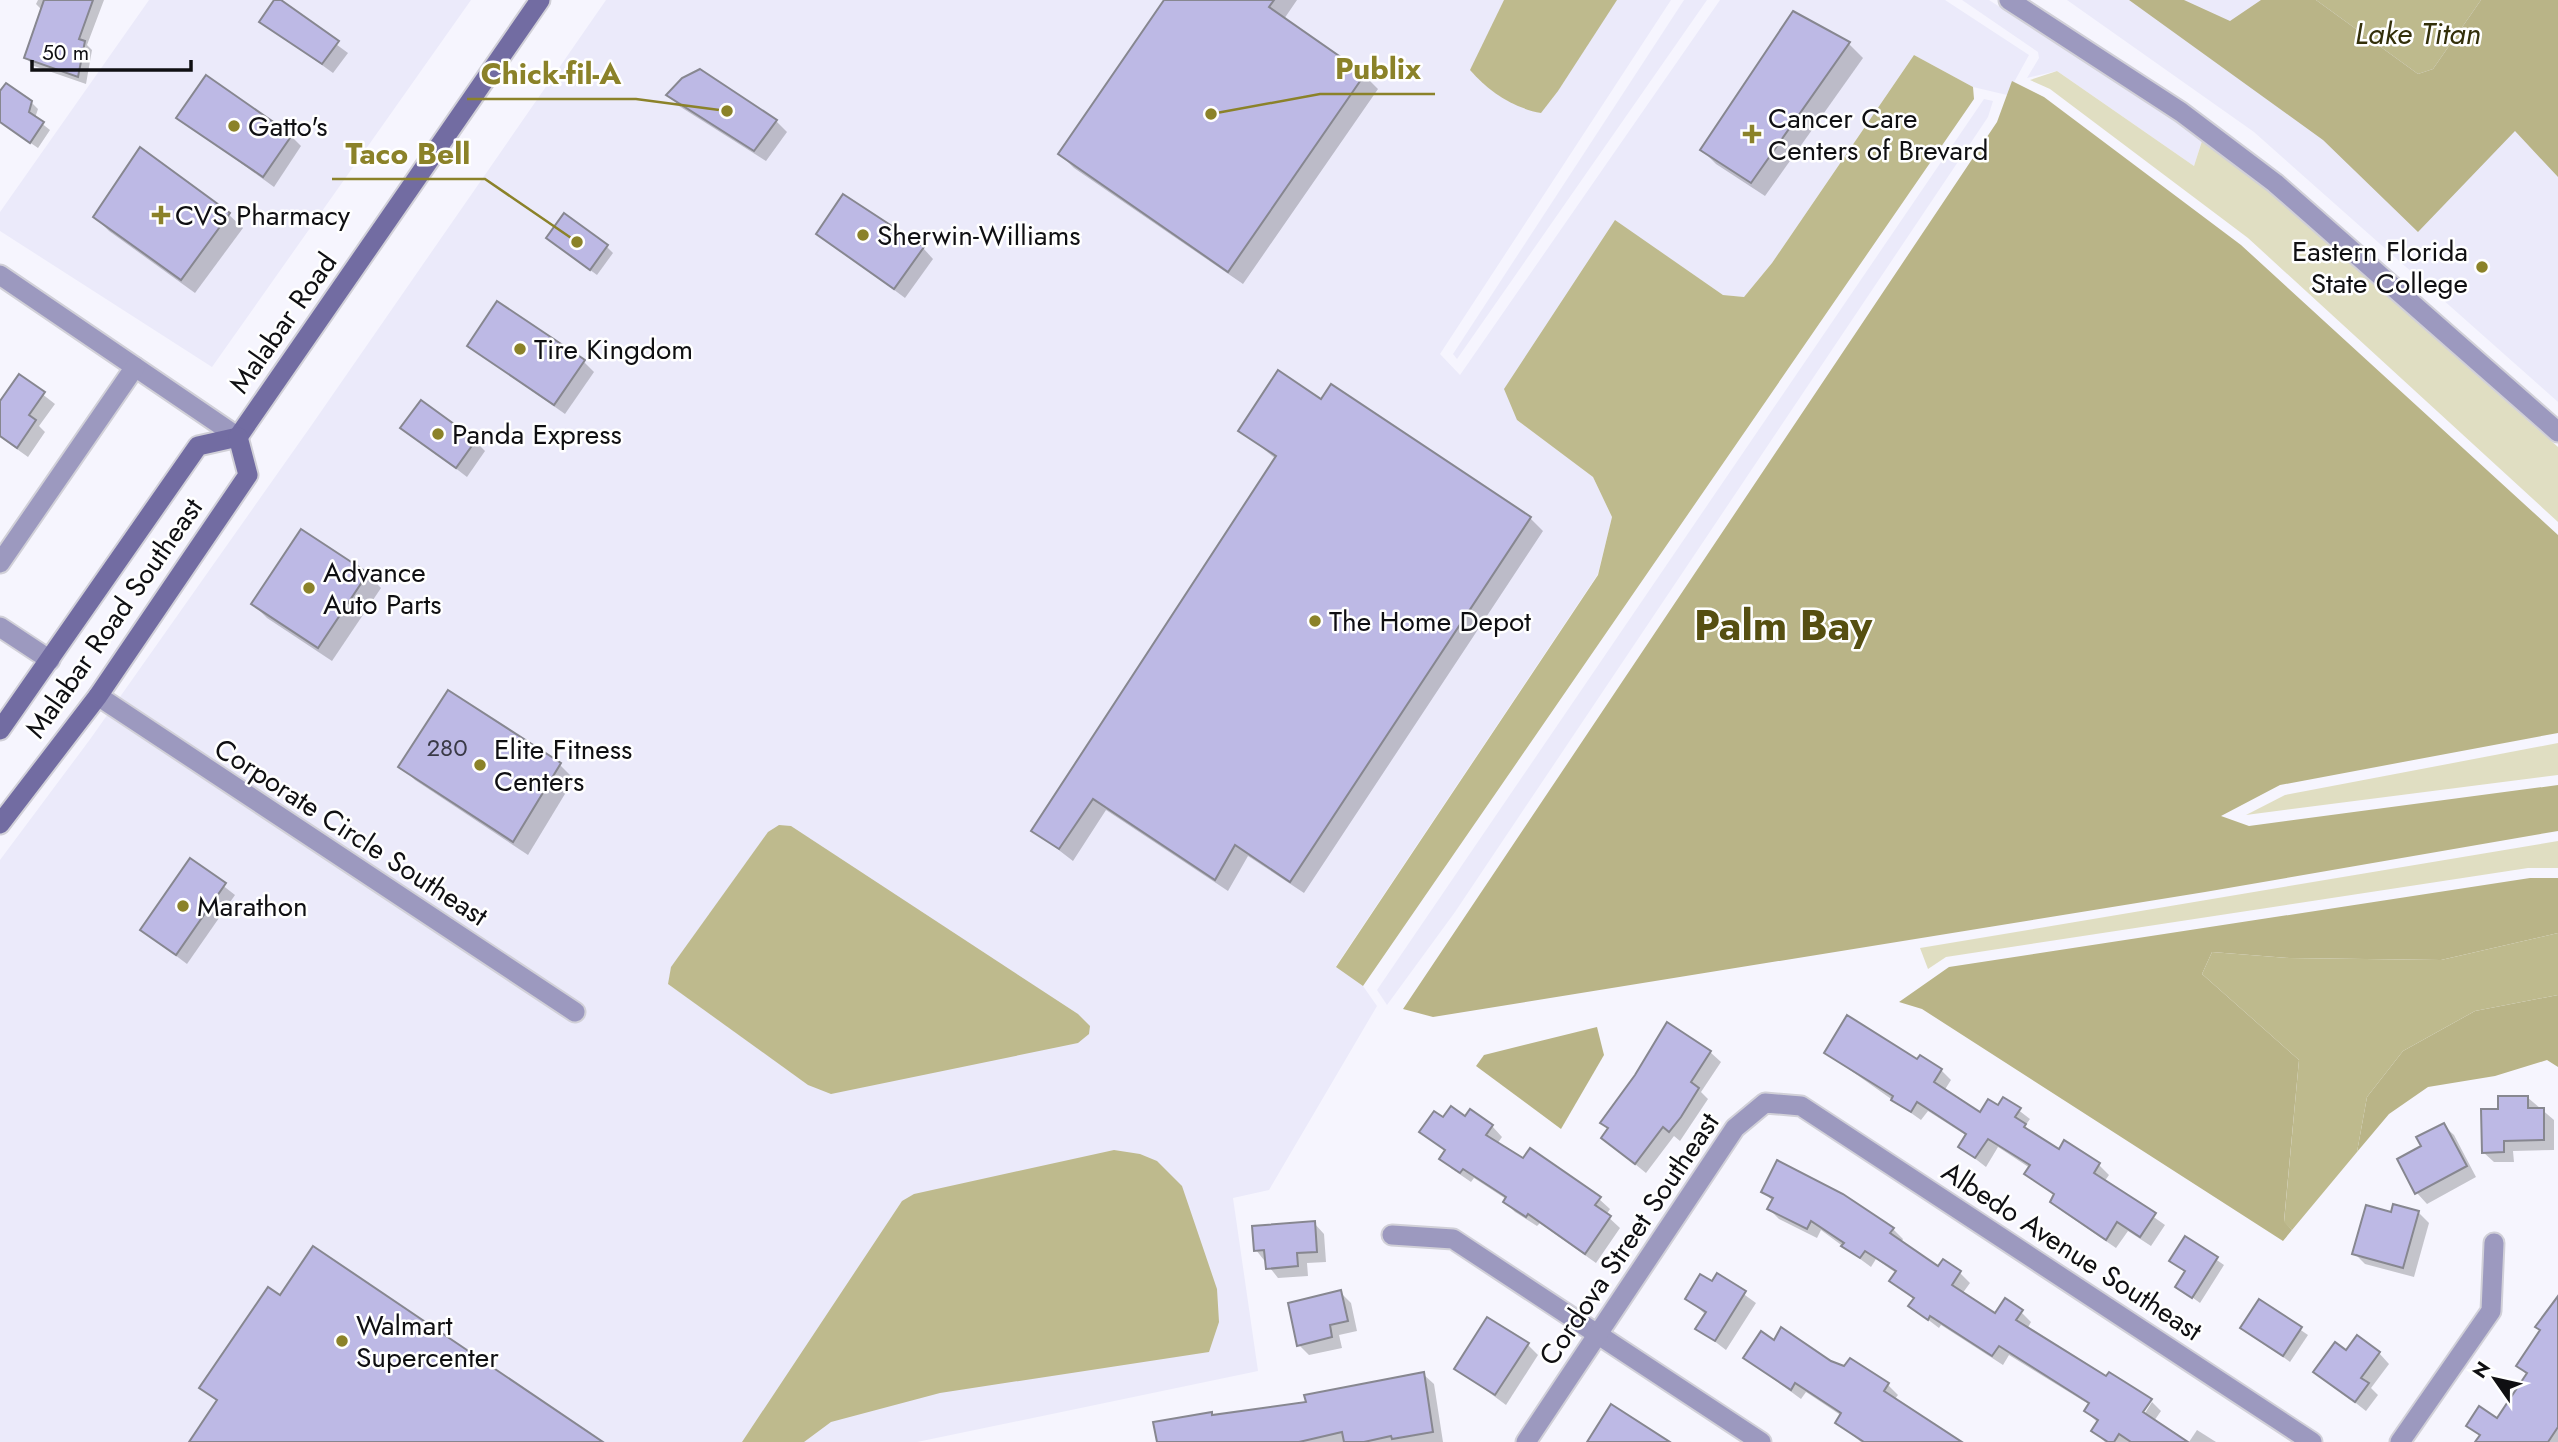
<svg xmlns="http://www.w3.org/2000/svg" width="2558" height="1442" viewBox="0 0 2558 1442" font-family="Jost,sans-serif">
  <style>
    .built { fill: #ebeafa }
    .green { fill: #e0dec2 }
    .forest { fill: #b9b487 }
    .water { fill: #beba8d }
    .shadow { fill: #0003 }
    .building { fill: #bdb9e5; stroke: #878790; stroke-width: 2 }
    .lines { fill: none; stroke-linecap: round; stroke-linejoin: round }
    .minor-casing { stroke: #d1d0d8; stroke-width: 23 }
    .tertiary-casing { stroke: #d1d0d8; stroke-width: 23 }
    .secondary-casing { stroke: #d1d0d8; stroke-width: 23 }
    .minor { stroke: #9c99bf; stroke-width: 19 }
    .tertiary { stroke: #9c99bf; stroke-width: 19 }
    .secondary { stroke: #726ca2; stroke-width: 19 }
    .poi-dot { fill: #8b8229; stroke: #fff; stroke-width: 2.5 }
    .labels { text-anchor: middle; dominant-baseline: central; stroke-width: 5; stroke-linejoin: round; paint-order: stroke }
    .number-label { font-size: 24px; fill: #3a3a47 }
    .poi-label { font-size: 28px; fill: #0f0f12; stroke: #fff; text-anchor: start }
    .street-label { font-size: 28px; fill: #0f0f12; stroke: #fff }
    .water-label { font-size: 30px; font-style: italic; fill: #332f0a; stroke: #fff }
    .town-label { font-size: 42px; font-weight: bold; fill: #564f11; stroke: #fff }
    .leader { fill: none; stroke: #8b8229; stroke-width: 2.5 }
    .callout-dot { fill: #8b8229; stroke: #fff; stroke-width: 2.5 }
    .callout-label { font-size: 30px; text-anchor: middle; font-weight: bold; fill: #8b8229; stroke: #fff; stroke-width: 5; stroke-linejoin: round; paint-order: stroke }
  </style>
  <rect width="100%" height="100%" fill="#f6f5fe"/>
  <g class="built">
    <path d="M149 0H471L212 367 0 231V212Z"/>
    <path d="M606 0H1671L1440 354 1460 375 1720 0H1945L2029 55 2007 95 1973 87 1914 55 1772 263 1744 297 1723 295 1615 221 1517 420 1593 477 1612 517 1598 574 1336 966 1363 986 1377 1006 1269 1190 1233 1198 1258 1371 917 1442H0V860L91 738 311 426Z"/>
    <path d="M1684 0H1707L1457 359 1453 354Z"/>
    <path d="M1962 0H1989L2175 121 2202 141 2194 166 2057 71 2027 78 2039 58 2038 52Z"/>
    <path d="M2067 0H2558V402L2254 132Z"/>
    <path d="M1984 99 1993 101 1988 117 1455 912 1387 1005 1377 990Z"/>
  </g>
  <g class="green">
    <path d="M2057 71 2194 166 2202 141 2268 191 2558 447V522L2248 238 2050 89 2030 80Z"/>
    <path d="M2558 743V775L2246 815 2285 795Z"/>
    <path d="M2558 841V868H2528L1946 957 1928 969 1920 948Z"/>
  </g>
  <g class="forest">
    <path d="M2129 0H2184L2230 21 2261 0H2316L2418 74 2433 69 2481 0H2558V177L2515 131 2418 232 2323 140Z"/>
    <path d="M2012 81 2044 97 2241 245 2558 535V733L2280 785 2221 816 2249 826 2558 785V831L2205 892 1433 1017 1403 1009 1997 122Z"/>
    <path d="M2530 878H2558V933L2441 960 2289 958 2212 952 2202 974 2299 1060 2284 1221 2292 1230 2283 1241 1922 1009 1899 1002 1949 967Z"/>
    <path d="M2558 995V1067L2547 1060 2495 1076 2428 1087 2389 1114 2357 1152 2367 1097 2403 1051 2475 1011Z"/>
    <path d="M1597 1027 1604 1055 1561 1129 1476 1066 1484 1055Z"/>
  </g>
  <g class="water">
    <path d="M1504 0H1617L1558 91 1541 113C1513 108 1488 91 1470 70Z"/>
    <path d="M2316 0H2481L2433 69 2418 74Z"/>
    <path d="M1914 55 1973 87 1974 99 1363 986 1336 967 1598 575 1612 517 1593 477 1517 420 1504 389 1615 220 1723 295 1744 297 1772 263Z"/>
    <path d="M779 825 791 826 1078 1014 1090 1026 1089 1034 1078 1043 831 1094 808 1085 668 984 671 967 768 832Z"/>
    <path d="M2558 933V995L2475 1011 2403 1051 2367 1097 2357 1152 2292 1230 2284 1222 2299 1060 2202 974 2212 952 2289 958 2441 960Z"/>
    <path d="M1114 1150 1140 1154 1157 1161 1182 1186 1217 1289 1219 1322 1209 1352 940 1393 831 1422 804 1442H742L902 1201 914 1194Z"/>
  </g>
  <g class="shadow">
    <path d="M38 0H104L87 45 92 50 86 84 34 66 26 58 42 10 36 4Z"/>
    <path d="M276 0 348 53 333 73 261 21Z"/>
    <path d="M1166 0H1297L1284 19 1364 75 1378 89 1243 284 1074 168 1060 154Z"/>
    <path d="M1849 44 1863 58 1765 196 1716 164 1702 150Z"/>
    <path d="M700 71 776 121 787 132 766 161 679 106 669 95Z"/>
    <path d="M0 94 31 102 38 109 35 118 50 130 38 148 0 122Z"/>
    <path d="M178 117 291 136 301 146 274 187Z"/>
    <path d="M844 196 923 248 933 259 905 298 818 233Z"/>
    <path d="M228 214 243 228 195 293 109 231 95 217Z"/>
    <path d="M555 244 607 247 613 253 597 275Z"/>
    <path d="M469 346 583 361 594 372 565 414Z"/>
    <path d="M19 376 55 404 39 426 45 432 28 457 0 437V404Z"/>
    <path d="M1321 401 1530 518 1543 531 1304 893 1248 856 1228 891 1106 810 1073 861 1034 831 1276 459 1240 430Z"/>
    <path d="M403 428 475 441 485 451 467 477Z"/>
    <path d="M367 574 381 588 332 661 267 618 253 604Z"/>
    <path d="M449 692 560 765 574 779 528 855 415 780 401 766Z"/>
    <path d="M190 860 235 895 187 964 142 930Z"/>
    <path d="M1710 1052 1721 1062 1701 1092 1708 1099 1680 1141 1674 1136 1646 1173 1603 1138 1609 1129 1602 1122Z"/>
    <path d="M1826 1053 1918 1062 1941 1070 1951 1080 1944 1091 1981 1114 1998 1108 2004 1099 2030 1119 2025 1126 2035 1136 2059 1151 2065 1142 2099 1165 2109 1175 2104 1182 2165 1225 2151 1246 2128 1231 2116 1248 2062 1211 2052 1201 2055 1196 2026 1174 2030 1168 1998 1147 1986 1167 1960 1147 1967 1136 1928 1111 1921 1120Z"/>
    <path d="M2527 1097 2554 1120V1150L2513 1151 2514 1162H2494L2483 1152 2500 1111Z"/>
    <path d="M1465 1118 1492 1126 1502 1137 1497 1144 1599 1199 1610 1209 1606 1215 1620 1228 1596 1263 1540 1223 1537 1226 1515 1212 1505 1202 1506 1199 1474 1178 1471 1182 1452 1169 1441 1159 1446 1152 1422 1132 1443 1119Z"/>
    <path d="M2443 1125 2454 1135 2476 1177 2427 1204 2417 1193 2399 1160 2424 1147Z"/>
    <path d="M1763 1192 1893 1229 1903 1239 1901 1243 1939 1269 1960 1273 1970 1283 1962 1294 1996 1316 2021 1312 2031 1322 2027 1329 2137 1419 2140 1421 2152 1402 2161 1411 2154 1421 2185 1442H2105L2093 1430 2098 1423 2086 1411 2090 1405 2009 1355 2003 1365 1941 1325 1939 1328 1910 1306 1914 1299 1891 1280 1896 1273 1876 1259 1871 1267 1821 1230 1817 1238 1779 1219 1769 1209 1773 1201Z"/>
    <path d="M2418 1212 2429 1223 2414 1277 2365 1264 2354 1253Z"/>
    <path d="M1314 1223 1324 1234 1326 1262 1307 1263 1308 1276 1278 1278 1256 1250Z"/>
    <path d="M2186 1239 2224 1265 2200 1303 2177 1286 2186 1272 2172 1261Z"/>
    <path d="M1717 1275 1756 1303 1726 1350 1697 1328 1706 1315 1687 1298 1712 1283Z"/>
    <path d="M1340 1292 1351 1303 1357 1331 1339 1335 1342 1348 1309 1355 1299 1345Z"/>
    <path d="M2260 1302 2308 1335 2290 1362 2243 1328Z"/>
    <path d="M2558 1311V1442H2477L2481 1437 2468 1425 2498 1421 2527 1375 2518 1366Z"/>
    <path d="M1774 1342 1888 1385 1898 1395 1894 1400 1954 1442H1861L1837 1423 1842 1416 1806 1392 1801 1399 1745 1358Z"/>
    <path d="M1528 1345 1538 1355 1506 1405 1456 1368Z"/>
    <path d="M2347 1353H2379L2389 1364 2371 1388 2378 1395 2366 1411 2316 1372Z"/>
    <path d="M1423 1374 1434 1384 1443 1442H1159L1211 1414 1214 1416 1308 1403Z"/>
    <path d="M2197 1430 2216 1442H2189Z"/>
  </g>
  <g class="building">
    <path d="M44 0H93L79 39 85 41 78 77 24 58Z"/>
    <path d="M274 0H281L339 41 322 64 259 22Z"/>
    <path d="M1164 0H1274L1269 7 1365 74 1228 272 1058 154Z"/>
    <path d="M1793 11 1850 42 1751 183 1700 150Z"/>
    <path d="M700 69 777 120 754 151 666 95 682 78Z"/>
    <path d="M206 75 292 135 263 177 176 118Z"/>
    <path d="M6 83 32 101 29 112 44 122 30 143 0 122V91Z"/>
    <path d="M140 147 230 213 181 280 93 217Z"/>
    <path d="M843 194 924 247 894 289 816 234Z"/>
    <path d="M564 213 608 245 590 270 546 238Z"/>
    <path d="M497 301 585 360 554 405 467 346Z"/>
    <path d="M1278 370 1321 399 1331 384 1531 517 1290 882 1235 845 1215 880 1093 799 1059 849 1031 831 1276 456 1238 431Z"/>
    <path d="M19 374 45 392 29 415 36 420 17 448 0 436V401Z"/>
    <path d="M421 400 476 440 456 468 400 428Z"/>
    <path d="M301 529 368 573 318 648 251 604Z"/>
    <path d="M448 690 561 763 513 842 398 767Z"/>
    <path d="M190 858 226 883 176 955 140 930Z"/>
    <path d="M1847 1015 1917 1059 1920 1055 1942 1069 1934 1082 1980 1112 1988 1099 1998 1105 2003 1097 2021 1108 2015 1117 2026 1124 2024 1127 2059 1149 2064 1140 2100 1163 2094 1173 2156 1213 2140 1237 2117 1222 2106 1240 2050 1202 2054 1194 2024 1174 2030 1165 1988 1139 1975 1158 1958 1147 1966 1134 1917 1102 1911 1112 1891 1100 1893 1096 1824 1053Z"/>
    <path d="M1667 1022 1711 1051 1691 1082 1699 1088 1681 1117 1669 1132 1663 1127 1635 1164 1601 1138 1608 1128 1600 1123 1635 1075Z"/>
    <path d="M2498 1096H2528V1108H2544V1140L2504 1141V1152L2482 1153 2481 1109H2498Z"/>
    <path d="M1451 1106 1465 1116 1470 1109 1493 1125 1486 1135 1523 1158 1530 1148 1601 1197 1595 1205 1611 1216 1585 1254 1528 1214 1526 1217 1503 1202 1506 1197 1463 1169 1460 1173 1439 1159 1445 1150 1419 1132 1434 1111 1443 1117Z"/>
    <path d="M2444 1123 2467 1166 2415 1194 2397 1159 2421 1146 2416 1137Z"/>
    <path d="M1777 1160 1843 1194 1894 1228 1890 1233 1938 1266 1943 1259 1961 1271 1952 1285 1995 1313 2005 1298 2023 1310 2016 1320 2106 1376 2109 1372 2152 1399 2143 1412 2188 1442H2131L2119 1434 2114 1442H2108L2091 1431 2098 1420 2084 1411 2089 1403 1999 1346 1992 1356 1930 1316 1928 1320 1908 1306 1914 1298 1889 1281 1896 1271 1865 1251 1860 1258 1841 1246 1844 1243 1811 1221 1807 1229 1767 1209 1773 1198 1761 1192Z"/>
    <path d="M2393 1204 2419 1211 2403 1268 2352 1254 2366 1205 2391 1212Z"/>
    <path d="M1315 1221 1317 1252 1297 1253 1298 1266 1266 1269 1264 1250 1254 1251 1252 1226Z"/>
    <path d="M2185 1236 2218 1257 2192 1298 2175 1287 2185 1271 2169 1261Z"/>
    <path d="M313 1246 603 1442H189L217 1400 199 1388 268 1287 280 1295Z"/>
    <path d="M1717 1273 1746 1291 1715 1341 1695 1329 1706 1312 1685 1299 1700 1274 1712 1281Z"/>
    <path d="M1341 1290 1348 1321 1330 1325 1332 1337 1297 1346 1288 1303Z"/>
    <path d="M2558 1296V1427L2548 1442H2475L2480 1435 2466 1426 2479 1406 2497 1418 2527 1373 2516 1366 2540 1330 2535 1327Z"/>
    <path d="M2259 1299 2302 1327 2283 1356 2240 1328Z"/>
    <path d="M1487 1317 1529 1343 1495 1395 1454 1369Z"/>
    <path d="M1781 1327 1831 1361 1844 1366 1850 1358 1889 1383 1884 1391 1962 1442H1864L1835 1423 1841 1413 1795 1383 1791 1390 1743 1358 1761 1331 1774 1340Z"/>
    <path d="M2357 1335 2380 1352 2361 1378 2369 1383 2355 1402 2313 1372 2335 1342 2346 1350Z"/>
    <path d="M1424 1372 1433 1432 1392 1439 1391 1436 1364 1442H1344L1342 1432 1299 1442H1157L1153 1422 1212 1412V1415L1306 1402 1304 1395Z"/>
    <path d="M1611 1404 1670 1442H1587Z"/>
  </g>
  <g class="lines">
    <g class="minor-casing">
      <g id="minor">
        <path d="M0 275 238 437"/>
        <path d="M0 563 135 367"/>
        <path d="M0 627 50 660"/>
        <path d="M98 696 575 1012"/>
        <path d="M1392 1235 1453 1239 1761 1442"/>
        <path d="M1526 1442 1735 1128 1765 1103 1801 1106 2312 1442"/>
        <path d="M2400 1442 2491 1311 2494 1243"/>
      </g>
    </g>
    <g class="tertiary-casing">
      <path id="tertiary" d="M2009 0 2181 112 2275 183 2558 432"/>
    </g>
    <g class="secondary-casing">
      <g id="secondary">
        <path d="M238 437 540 0"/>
        <path d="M0 730 198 446 238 437"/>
        <path d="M0 824 98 696 248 475 238 437"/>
      </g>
    </g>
    <use href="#minor" class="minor"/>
    <use href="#tertiary" class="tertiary"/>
    <use href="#secondary" class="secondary"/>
  </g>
  <g class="poi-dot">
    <circle cx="234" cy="126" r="7"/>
    <path d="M1748.5 123.5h7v7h7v7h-7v7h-7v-7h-7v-7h7z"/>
    <path d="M157.5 204.5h7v7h7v7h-7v7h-7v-7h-7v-7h7z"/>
    <circle cx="863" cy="235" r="7"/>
    <circle cx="2482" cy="267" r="7"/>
    <circle cx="520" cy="349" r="7"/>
    <circle cx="438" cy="434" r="7"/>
    <circle cx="309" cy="588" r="7"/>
    <circle cx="1315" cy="621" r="7"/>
    <circle cx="480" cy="765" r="7"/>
    <circle cx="183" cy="906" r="7"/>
    <circle cx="342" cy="1341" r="7"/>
  </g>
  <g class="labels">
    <g class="number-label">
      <text x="447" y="747">280</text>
    </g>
    <g class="poi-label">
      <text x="1768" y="118">Cancer Care<tspan x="1768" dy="32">Centers of Brevard</tspan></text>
      <text x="248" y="126">Gatto's</text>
      <text x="175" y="215">CVS Pharmacy</text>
      <text x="877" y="235">Sherwin-Williams</text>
      <text x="2468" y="251" text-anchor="end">Eastern Florida<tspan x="2468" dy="32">State College</tspan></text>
      <text x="534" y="349">Tire Kingdom</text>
      <text x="452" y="434">Panda Express</text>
      <text x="323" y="572">Advance<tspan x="323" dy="32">Auto Parts</tspan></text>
      <text x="1329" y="621">The Home Depot</text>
      <text x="494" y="749">Elite Fitness<tspan x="494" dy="32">Centers</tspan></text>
      <text x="197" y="906">Marathon</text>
      <text x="356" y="1325">Walmart<tspan x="356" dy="32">Supercenter</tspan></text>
    </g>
    <g class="street-label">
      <text transform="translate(283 323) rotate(-55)">Malabar Road</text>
      <text transform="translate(114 618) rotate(-55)">Malabar Road Southeast</text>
      <text transform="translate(351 832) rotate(33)">Corporate Circle Southeast</text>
      <text transform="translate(1629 1239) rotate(-56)">Cordova Street Southeast</text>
      <text transform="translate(2072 1251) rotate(33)">Albedo Avenue Southeast</text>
    </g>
    <g class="water-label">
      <text x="2418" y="33">Lake Titan</text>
    </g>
    <g class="town-label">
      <text x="1783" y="625">Palm Bay</text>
    </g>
  </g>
  <path class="leader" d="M1211 114L1320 94H1435M727 111L636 99H467M577 242L485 179H332"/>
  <g class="callout-dot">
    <circle cx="1211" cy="114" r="7"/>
    <circle cx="727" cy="111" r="7"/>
    <circle cx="577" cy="242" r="7"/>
  </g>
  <g class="callout-label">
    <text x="1378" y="79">Publix</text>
    <text x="551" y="84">Chick-fil-A</text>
    <text x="408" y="164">Taco Bell</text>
  </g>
  <g transform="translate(2495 1379) rotate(304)" stroke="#ffffff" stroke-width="5" paint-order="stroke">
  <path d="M0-5L12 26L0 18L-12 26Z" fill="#0f0f12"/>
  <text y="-10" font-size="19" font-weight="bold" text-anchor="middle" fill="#0f0f12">N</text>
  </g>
  <path d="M32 60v10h159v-10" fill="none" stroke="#0f0f12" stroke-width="3.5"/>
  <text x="42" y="60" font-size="21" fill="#0f0f12" stroke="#ffffff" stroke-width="5" paint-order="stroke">50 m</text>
</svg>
